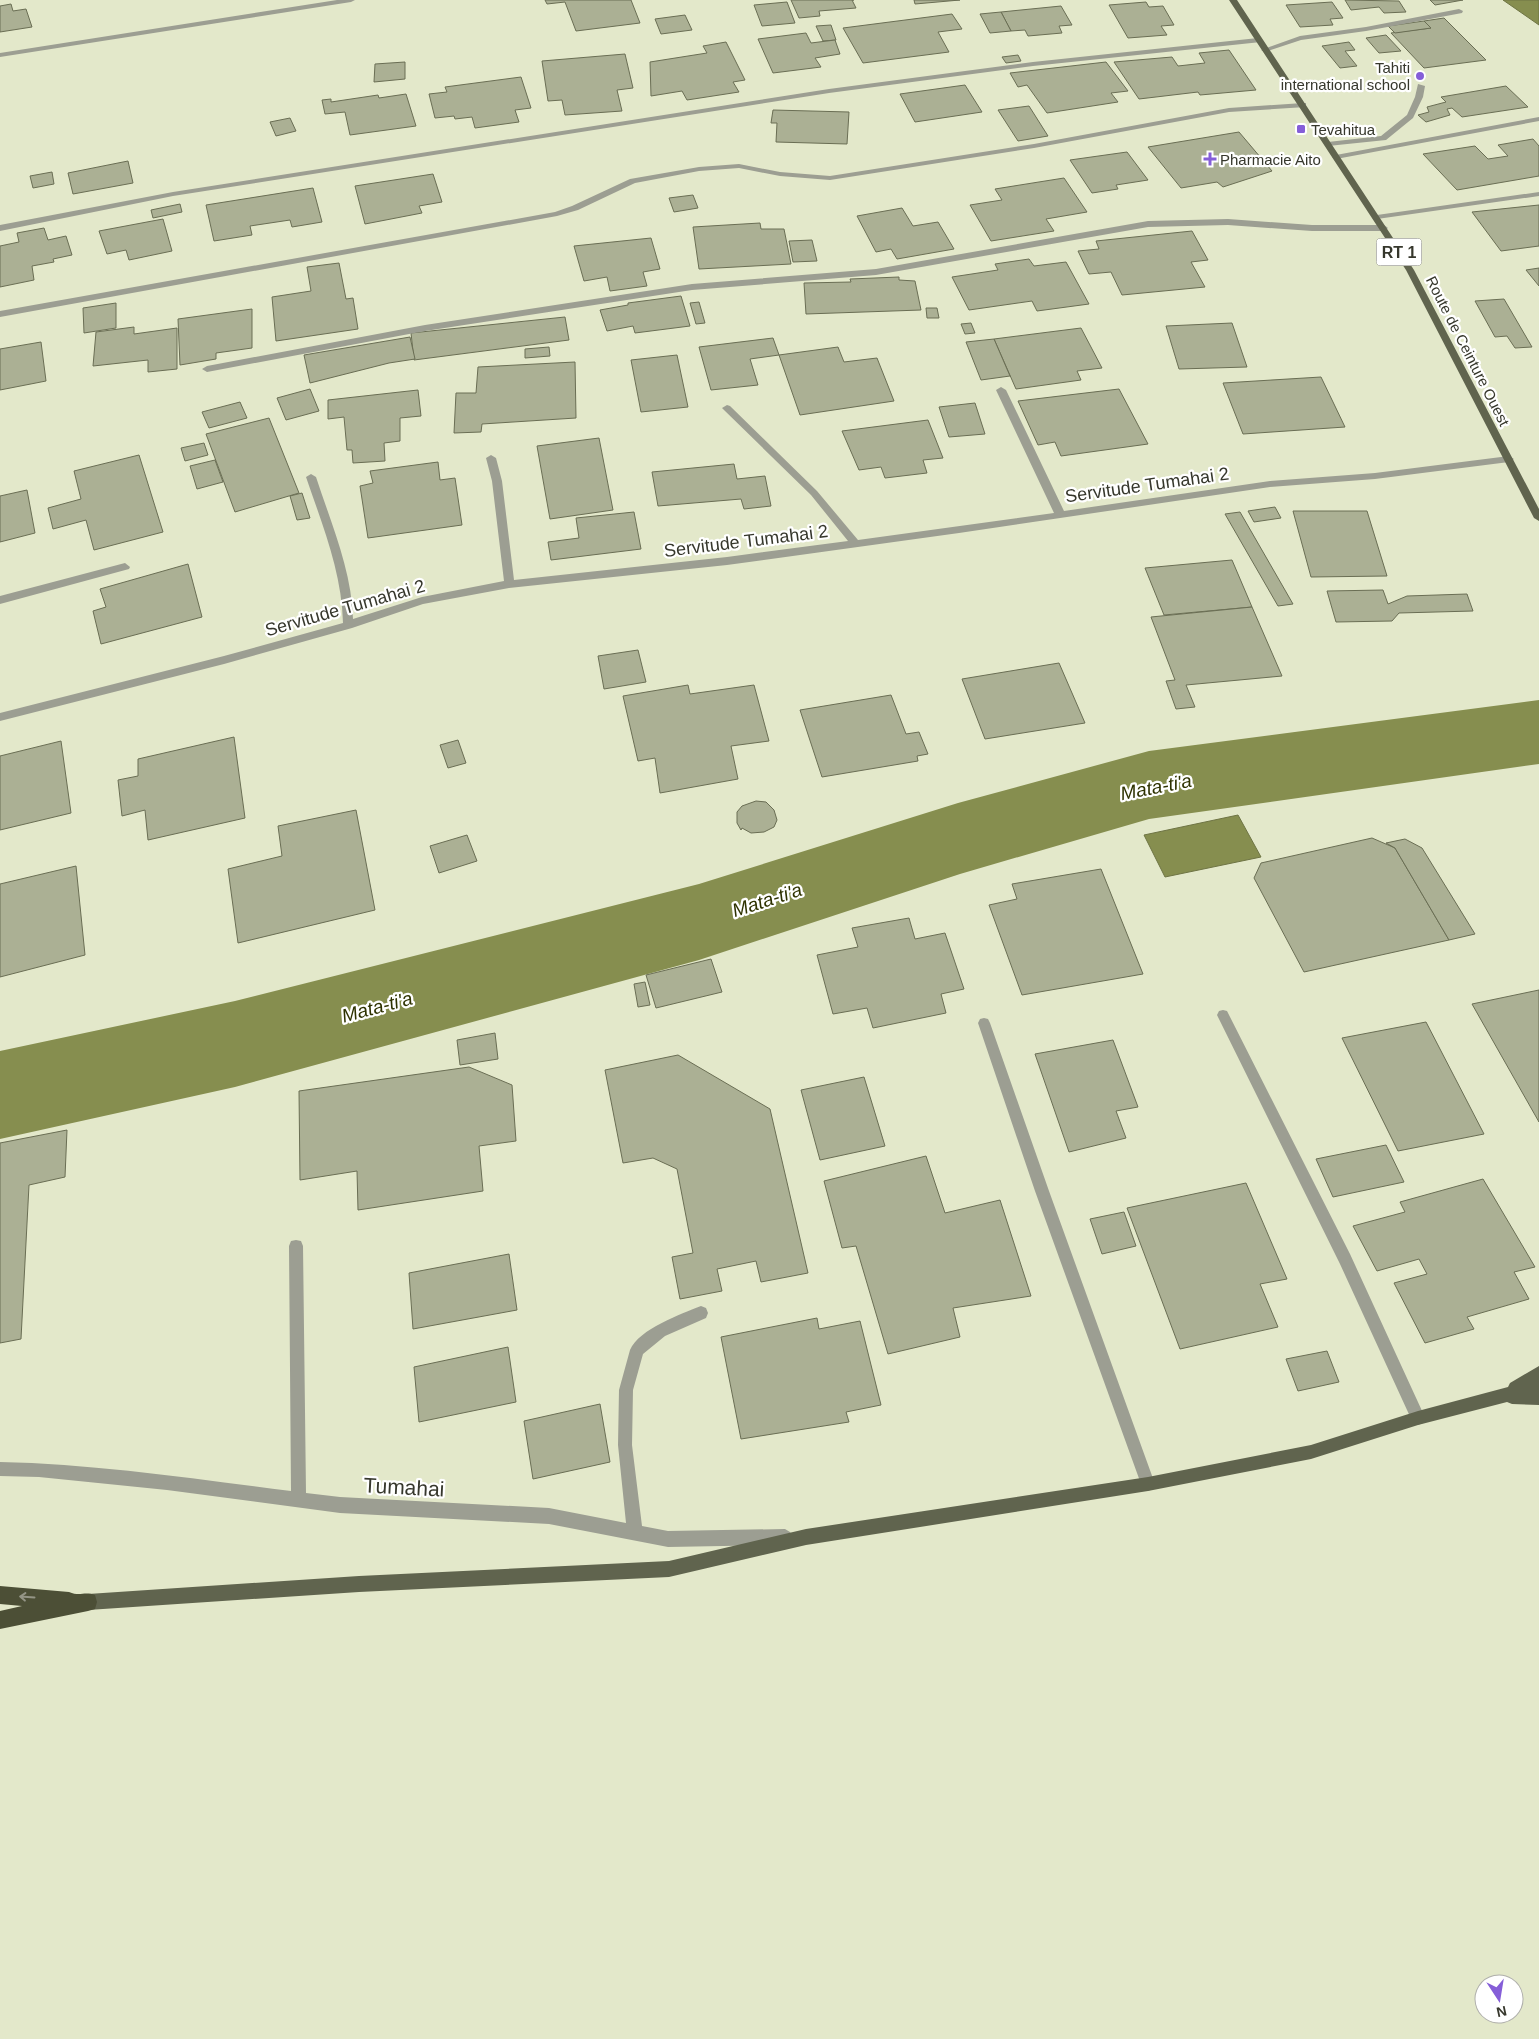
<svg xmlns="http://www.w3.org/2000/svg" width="1539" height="2039" viewBox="0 0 1539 2039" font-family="Arial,sans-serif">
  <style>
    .water { fill: #868e4f; stroke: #6e7444 }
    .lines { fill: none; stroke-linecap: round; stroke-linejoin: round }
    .river { fill: #868e4f; fill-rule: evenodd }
    .building { fill: #abb094; stroke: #6a6e54 }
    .minor { fill: #9c9e92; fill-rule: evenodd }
    .major { fill: #60644e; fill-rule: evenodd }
    .highway { fill: #4c4f36; fill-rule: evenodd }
    .oneway { stroke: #949586 }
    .poi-dot { fill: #855ed8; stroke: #fff; stroke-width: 2 }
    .labels { text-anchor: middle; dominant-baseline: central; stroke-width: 4.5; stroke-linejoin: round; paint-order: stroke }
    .far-poi-label { font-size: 15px; fill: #36372c; stroke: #fff; text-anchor: start }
    .far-street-label { font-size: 15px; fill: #36372c; stroke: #fff }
    .shield { fill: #fff; stroke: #72736b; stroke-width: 1 }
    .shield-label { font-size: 16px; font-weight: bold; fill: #36372c }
    .street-label { font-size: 18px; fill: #36372c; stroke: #fff }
    .water-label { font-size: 19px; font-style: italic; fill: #2e3200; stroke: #fff }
    .near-street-label { font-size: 21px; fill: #36372c; stroke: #fff }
  </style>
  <rect width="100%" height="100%" fill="#e3e8ca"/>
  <g class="water">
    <path d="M1503 0H1539V25Z"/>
    <path d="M1238 815 1261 857 1165 877 1144 835Z"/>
  </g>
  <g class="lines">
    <path class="river" d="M1539 700V764L1149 819 960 874 699 960 235 1087 0 1139V1051L235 1001 699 884 958 803 1149 751Z"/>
  </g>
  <g class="building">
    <path d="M545 0H631L640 23 576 31 565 2 547 4Z"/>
    <path d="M791 0H854H852L856 8 819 11 820 16 799 18Z"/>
    <path d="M914 0H960L915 4Z"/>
    <path d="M1345 0 1399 1 1406 12 1384 13 1379 7 1351 10Z"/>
    <path d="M1430 0H1463L1435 5Z"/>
    <path d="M787 2 795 23 762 26 754 5Z"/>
    <path d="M1146 2 1149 7 1163 6 1174 25 1161 26 1167 35 1128 38 1109 5Z"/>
    <path d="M1332 2 1343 18 1330 19 1333 25 1300 27 1286 5Z"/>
    <path d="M11 4 13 11 26 9 32 27 0 32V6Z"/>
    <path d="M1061 6 1072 25 1059 26 1062 33 1028 36 1025 30 1011 31 1001 12Z"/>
    <path d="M1001 12 1011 31 990 33 980 14Z"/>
    <path d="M952 14 962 29 938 32 949 52 863 63 843 28Z"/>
    <path d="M685 15 692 30 661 34 655 19Z"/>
    <path d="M1444 18 1486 60 1424 68 1391 33 1431 28 1424 21Z"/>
    <path d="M1424 21 1431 28 1395 33 1388 26Z"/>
    <path d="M831 25 836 40 823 41 816 26Z"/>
    <path d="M806 33 811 43 835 40 840 54 815 58 821 67 773 73 758 39Z"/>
    <path d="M1386 35 1401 51 1379 53 1366 38Z"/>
    <path d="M726 42 745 80 733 82 739 92 687 100 682 91 651 96 650 62 707 53 703 46Z"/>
    <path d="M1349 42 1355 50 1345 51 1357 66 1340 68 1322 46Z"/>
    <path d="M1229 50 1256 90 1200 95 1198 92 1139 99 1114 62 1172 57 1178 66 1205 63 1199 53Z"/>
    <path d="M625 54 633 88 617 90 622 111 565 115 562 100 548 101 542 61Z"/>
    <path d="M1018 55 1021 61 1006 63 1002 57Z"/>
    <path d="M405 62V79L374 82 375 64Z"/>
    <path d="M1106 62 1128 91 1111 93 1118 102 1047 113 1027 85 1018 87 1010 73Z"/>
    <path d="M521 77 531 108 515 110 519 122 475 128 472 117 455 119 454 116 435 118 429 94 447 92 445 87Z"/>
    <path d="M965 85 982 112 915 122 900 94Z"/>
    <path d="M1506 86 1528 107 1462 117 1452 108 1447 109 1450 115 1426 122 1418 115 1429 112 1427 107 1446 102 1441 97Z"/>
    <path d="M406 94 416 126 350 135 345 112 325 114 322 100 331 99V102L378 95 379 98Z"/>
    <path d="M1029 106 1048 136 1018 141 998 110Z"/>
    <path d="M773 110 849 112 847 144 776 142 777 123H771Z"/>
    <path d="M290 118 296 131 276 136 270 122Z"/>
    <path d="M1239 132 1272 171 1223 187 1217 182 1181 188 1148 147Z"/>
    <path d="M1533 139 1539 146V176L1457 190 1423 154 1475 146 1488 159 1508 156 1498 145Z"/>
    <path d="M1127 152 1148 180 1116 185 1118 189 1092 193 1070 160Z"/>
    <path d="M128 161 133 183 73 194 68 173Z"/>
    <path d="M52 172 54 184 33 188 30 176Z"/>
    <path d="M433 174 442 202 419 206 422 213 365 224 355 186Z"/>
    <path d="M1064 178 1087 212 1046 219 1054 231 991 241 970 205 1002 200 995 189Z"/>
    <path d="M313 188 322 222 292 227 290 220 250 226 252 235 214 241 206 205Z"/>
    <path d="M693 195 698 208 674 212 669 198Z"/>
    <path d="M180 204 182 212 153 218 151 210Z"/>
    <path d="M1539 205V246L1501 251 1472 212Z"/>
    <path d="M902 208 913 226 938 222 954 249 897 259 891 249 876 252 857 216Z"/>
    <path d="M163 219 172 251 129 260 126 250 107 254 99 231Z"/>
    <path d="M760 223 761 229H784L791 264 699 269 693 227Z"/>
    <path d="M44 228 48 240 66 236 72 255 53 259 54 262 32 266 34 280 0 287V246L19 242 17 233Z"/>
    <path d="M1192 231 1208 260 1191 262 1205 287 1122 295 1111 272 1089 274 1078 251 1099 249 1096 241Z"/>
    <path d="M651 238 660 269 643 272 647 286 610 291 607 277 584 281 574 246Z"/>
    <path d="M812 240 817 261 793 262 789 241Z"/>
    <path d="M1029 259 1034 266 1066 262 1089 304 1037 311 1032 301 969 310 952 277 998 270 995 264Z"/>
    <path d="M339 263 346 299 353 298 358 329 276 341 272 297 311 291 307 267Z"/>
    <path d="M1539 268V286L1526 270Z"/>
    <path d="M899 277V280L915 281 921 310 806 314 804 283 851 282 850 279Z"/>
    <path d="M681 296 690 326 635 333 633 326 607 331 600 310 628 305V303Z"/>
    <path d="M1504 299 1532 347 1515 348 1507 336 1495 337 1475 301Z"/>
    <path d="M699 302 705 323 696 324 690 303Z"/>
    <path d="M116 303V328L84 333 83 308Z"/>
    <path d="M926 308H937L939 318H927Z"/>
    <path d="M252 309V348L216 353V359L180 365 178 319Z"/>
    <path d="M565 317 569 340 414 360 411 333Z"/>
    <path d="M971 323 975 333 965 334 961 324Z"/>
    <path d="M1232 323 1247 367 1179 369 1166 326Z"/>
    <path d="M134 327V334L177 328V369L148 372V360L93 366 96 332Z"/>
    <path d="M1081 328 1102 368 1077 371 1081 380 1016 389 994 339Z"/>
    <path d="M410 337 415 359 389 363 310 383 304 355Z"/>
    <path d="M773 338 779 355 750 359 758 385 711 390 699 347Z"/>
    <path d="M994 339 1010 376 981 380 966 342Z"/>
    <path d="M41 342 46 381 0 390V349Z"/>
    <path d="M549 347 550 356 525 358V349Z"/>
    <path d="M838 347 844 362 877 358 894 401 800 415 779 355Z"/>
    <path d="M677 355 688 407 641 412 631 360Z"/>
    <path d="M575 362 576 418 482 424 481 432 454 433 456 393H476L478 367Z"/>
    <path d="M1321 377 1345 427 1243 434 1223 383Z"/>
    <path d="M310 389 319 411 286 420 277 398Z"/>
    <path d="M1119 389 1148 444 1061 456 1055 442 1038 445 1018 401Z"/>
    <path d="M418 390 421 416 400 418V441L384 443 385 461 353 463 352 450H347L344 417 328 419V400Z"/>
    <path d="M240 402 247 418 209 428 202 412Z"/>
    <path d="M975 403 985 434 949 437 939 407Z"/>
    <path d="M269 418 299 493 235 512 206 434Z"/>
    <path d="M928 420 943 458 923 460 927 473 885 478 881 467 859 470 842 431Z"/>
    <path d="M599 438 613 510 550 519 537 446Z"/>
    <path d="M204 443 208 455 185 461 181 448Z"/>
    <path d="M139 455 163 532 94 550 86 520 53 529 48 508 81 499 74 471Z"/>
    <path d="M215 460 223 482 197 489 190 466Z"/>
    <path d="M438 462 440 480 455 478 462 525 368 538 360 486 373 483 370 471Z"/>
    <path d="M734 464 737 479 765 476 771 506 744 509 741 499 658 506 652 472Z"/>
    <path d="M27 490 35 533 0 542V496Z"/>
    <path d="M302 493 310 518 297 520 290 496Z"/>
    <path d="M1275 507 1281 518 1254 522 1248 511Z"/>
    <path d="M1293 511H1367L1387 576 1311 577Z"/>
    <path d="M634 512 641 549 551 560 548 542 579 538 576 518Z"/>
    <path d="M1240 512 1293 604 1278 606 1225 514Z"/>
    <path d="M1232 560 1252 607 1164 615 1145 568Z"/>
    <path d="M188 564 202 617 101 644 93 611 106 607 100 589Z"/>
    <path d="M1383 590 1388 604 1407 596 1467 594 1473 611 1399 613 1392 621 1336 622 1327 591Z"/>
    <path d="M1252 607 1282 676 1186 685 1195 707 1176 709 1166 681 1175 680 1151 617Z"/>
    <path d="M638 650 646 682 604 689 598 656Z"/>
    <path d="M1059 663 1085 723 985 739 962 679Z"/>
    <path d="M688 685 690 694 754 685 769 741 731 746 738 779 660 793 655 758 638 761 623 696Z"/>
    <path d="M891 695 906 734 919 732 928 754 917 756 918 761 822 777 800 710Z"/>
    <path d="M234 737 245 818 148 840 145 810 122 816 118 780 138 776V759Z"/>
    <path d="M458 740 466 763 448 768 440 745Z"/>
    <path d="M61 741 71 813 0 830V756Z"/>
    <path d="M756 801 766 802 774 810 777 820 774 827 764 832 751 833 742 828 741 830 737 823V812L742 806Z"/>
    <path d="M356 810 375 910 238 943 228 869 282 856 278 826Z"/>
    <path d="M467 835 477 861 439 873 430 846Z"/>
    <path d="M1372 838 1395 848 1449 940 1304 972 1254 878 1261 863Z"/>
    <path d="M1405 839 1422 848 1475 934 1449 940 1395 848 1386 843Z"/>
    <path d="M76 866 85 955 0 977V884Z"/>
    <path d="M1101 869 1143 974 1022 995 989 905 1017 899 1012 884Z"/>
    <path d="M909 918 915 939 945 933 964 989 941 994 946 1013 873 1028 867 1008 833 1014 817 955 858 947 852 928Z"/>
    <path d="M711 959 722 992 656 1008 646 975Z"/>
    <path d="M645 982 650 1005 638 1007 634 984Z"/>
    <path d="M1539 990V1122L1472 1004Z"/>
    <path d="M1426 1022 1484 1134 1398 1151 1342 1038Z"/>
    <path d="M495 1033 498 1059 460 1065 457 1040Z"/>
    <path d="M1113 1040 1138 1107 1116 1111 1126 1138 1069 1152 1035 1054Z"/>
    <path d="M678 1055 770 1109 808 1273 761 1282 756 1261 717 1269 722 1291 680 1299 672 1257 693 1253 677 1169 653 1158 623 1163 605 1070Z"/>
    <path d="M469 1067 512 1085 516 1141 479 1146 483 1191 358 1210 357 1171 300 1180 299 1091Z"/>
    <path d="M864 1077 885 1146 820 1160 801 1090Z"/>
    <path d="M67 1130 65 1177 29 1185 21 1339 0 1343V1143Z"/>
    <path d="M1386 1145 1404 1182 1333 1197 1316 1159Z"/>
    <path d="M926 1156 945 1213 1000 1200 1031 1296 953 1308 960 1337 888 1354 856 1246 842 1248 824 1181Z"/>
    <path d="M1483 1179 1535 1267 1514 1272 1529 1299 1467 1317 1474 1329 1425 1343 1394 1283 1427 1274 1419 1259 1377 1271 1353 1226 1405 1212 1400 1202Z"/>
    <path d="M1246 1183 1287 1279 1260 1284 1278 1327 1180 1349 1127 1208Z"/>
    <path d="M1124 1212 1136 1246 1102 1254 1090 1219Z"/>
    <path d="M509 1254 517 1310 413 1329 409 1273Z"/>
    <path d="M817 1318 819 1329 860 1321 881 1405 846 1412 849 1422 741 1439 721 1337Z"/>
    <path d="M508 1347 516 1402 419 1422 414 1367Z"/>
    <path d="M1327 1351 1339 1382 1298 1391 1286 1359Z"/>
    <path d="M600 1404 610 1462 533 1479 524 1421Z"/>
  </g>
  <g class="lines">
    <g class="minor">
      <path d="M337 0H355L351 2 0 57V53Z"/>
      <path d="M1459 9 1463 11 1462 13 1366 31 1301 40 1265 52 1261 50 1300 36 1366 27Z"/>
      <path d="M1258 38 1262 40 1261 42 1033 66 829 93 173 196 0 231V225L173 192 829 89 1033 62Z"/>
      <path d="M1418 84 1425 86 1423 97 1413 118 1386 140 1328 146 1324 144 1328 142 1381 136 1407 115 1415 97Z"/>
      <path d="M1303 103H1306V107L1229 112 1034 148 830 180 780 176 739 168 699 171 635 183 578 210 557 216 0 317V311L555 212 572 206 630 179 699 167 739 164 780 172 830 176 1034 144 1229 108Z"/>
      <path d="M1539 117V121L1336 159 1332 157 1336 155Z"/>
      <path d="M1539 192V196L1377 219 1373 217 1377 215Z"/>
      <path d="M1228 219 1312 225H1384L1388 228 1384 231H1312L1228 225 1148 227 876 275 692 290 425 331 207 372 202 369 207 366 425 325 692 284 876 269 1148 221Z"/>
      <path d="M1001 387 1006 390 1064 511 1270 481 1375 473 1509 456 1514 459 1509 462 1375 479 1270 487 959 533 727 565 509 588 423 604 352 628 224 664 0 721V713L224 656 343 623C342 572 322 524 306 477L311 474 316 477C331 523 352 571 353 619L422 597 504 581 492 481 486 458 491 455 496 458 502 481 514 580 727 557 848 541 811 495 724 410 722 408 727 405 730 406 817 491 858 540 1054 513 996 390Z"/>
      <path d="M125 563 130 567 129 569 0 604V596Z"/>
      <path d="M1223 1010 1227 1011 1350 1254 1423 1413 1425 1418 1423 1423 1418 1425 1413 1423 1340 1264 1217 1015 1219 1011Z"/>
      <path d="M984 1018 988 1019 990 1023 1049 1191 1155 1484 1153 1489 1148 1491 1143 1489 1141 1484 1035 1191 978 1023 980 1019Z"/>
      <path d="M296 1240 301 1241 303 1246 306 1493 340 1497 549 1508 626 1523 618 1445 619 1390 630 1350C639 1329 681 1314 701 1306L706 1308 708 1313 706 1318 665 1336 643 1354 633 1390 632 1445 642 1526 668 1531 785 1529 790 1532 793 1537 790 1542 785 1545 668 1547 549 1524 340 1513 167 1490 39 1477 0 1476V1462C97 1464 195 1479 291 1491L289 1246 291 1241Z"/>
    </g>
    <g class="major">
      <path d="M1229 0H1237L1414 270 1539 509V521L1534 518 1406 270Z"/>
      <path d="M1539 1366V1405L1512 1404 1507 1402 1418 1425 1311 1459 1148 1491 806 1545 669 1577 359 1592 88 1610 83 1607 80 1602 83 1597 88 1594 359 1576 669 1561 806 1529 1148 1477 1311 1445 1418 1411 1508 1387 1510 1383Z"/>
    </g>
    <path class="highway" d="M0 1586 69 1592C81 1597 83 1591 95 1595L97 1602 95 1609 88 1611 0 1629V1611L22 1606 0 1604Z"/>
  </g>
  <defs><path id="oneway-shaft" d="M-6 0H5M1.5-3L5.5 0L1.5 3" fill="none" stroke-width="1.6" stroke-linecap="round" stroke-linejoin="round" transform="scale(1.25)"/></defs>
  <use class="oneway" href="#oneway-shaft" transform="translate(27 1597) rotate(-176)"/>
  <g class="poi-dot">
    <circle cx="1420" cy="76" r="5"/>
    <rect x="1296" y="124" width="10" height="10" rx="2.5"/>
    <path d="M1207.5 151.5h5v5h5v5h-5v5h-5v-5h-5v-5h5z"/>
  </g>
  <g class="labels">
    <g class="far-poi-label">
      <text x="1410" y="67" text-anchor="end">Tahiti<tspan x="1410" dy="17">international school</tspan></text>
      <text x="1311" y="129">Tevahitua</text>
      <text x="1220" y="159">Pharmacie Aito</text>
    </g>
    <g class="far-street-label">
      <text transform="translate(1468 351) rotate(63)">Route de Ceinture Ouest</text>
    </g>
    <rect class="shield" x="1376.5" y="238.5" width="45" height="27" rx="4"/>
    <g class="shield-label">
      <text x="1399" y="252">RT 1</text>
    </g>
    <g class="street-label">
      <text transform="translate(1147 485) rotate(-8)">Servitude Tumahai 2</text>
      <text transform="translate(746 541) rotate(-7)">Servitude Tumahai 2</text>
      <text transform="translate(345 608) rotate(-16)">Servitude Tumahai 2</text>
    </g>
    <g class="water-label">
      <text transform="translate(1156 787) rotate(-11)">Mata-ti'a</text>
      <text transform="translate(767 900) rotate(-18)">Mata-ti'a</text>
      <text transform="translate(377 1007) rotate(-15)">Mata-ti'a</text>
    </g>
    <g class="near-street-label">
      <text transform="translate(404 1487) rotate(3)">Tumahai</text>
    </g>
  </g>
  <g transform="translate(1499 1999) rotate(168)"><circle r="24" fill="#ffffff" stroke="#afafab"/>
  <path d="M0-4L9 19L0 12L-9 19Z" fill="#855ed8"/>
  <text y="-8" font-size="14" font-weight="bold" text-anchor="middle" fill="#36372c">N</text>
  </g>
</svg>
